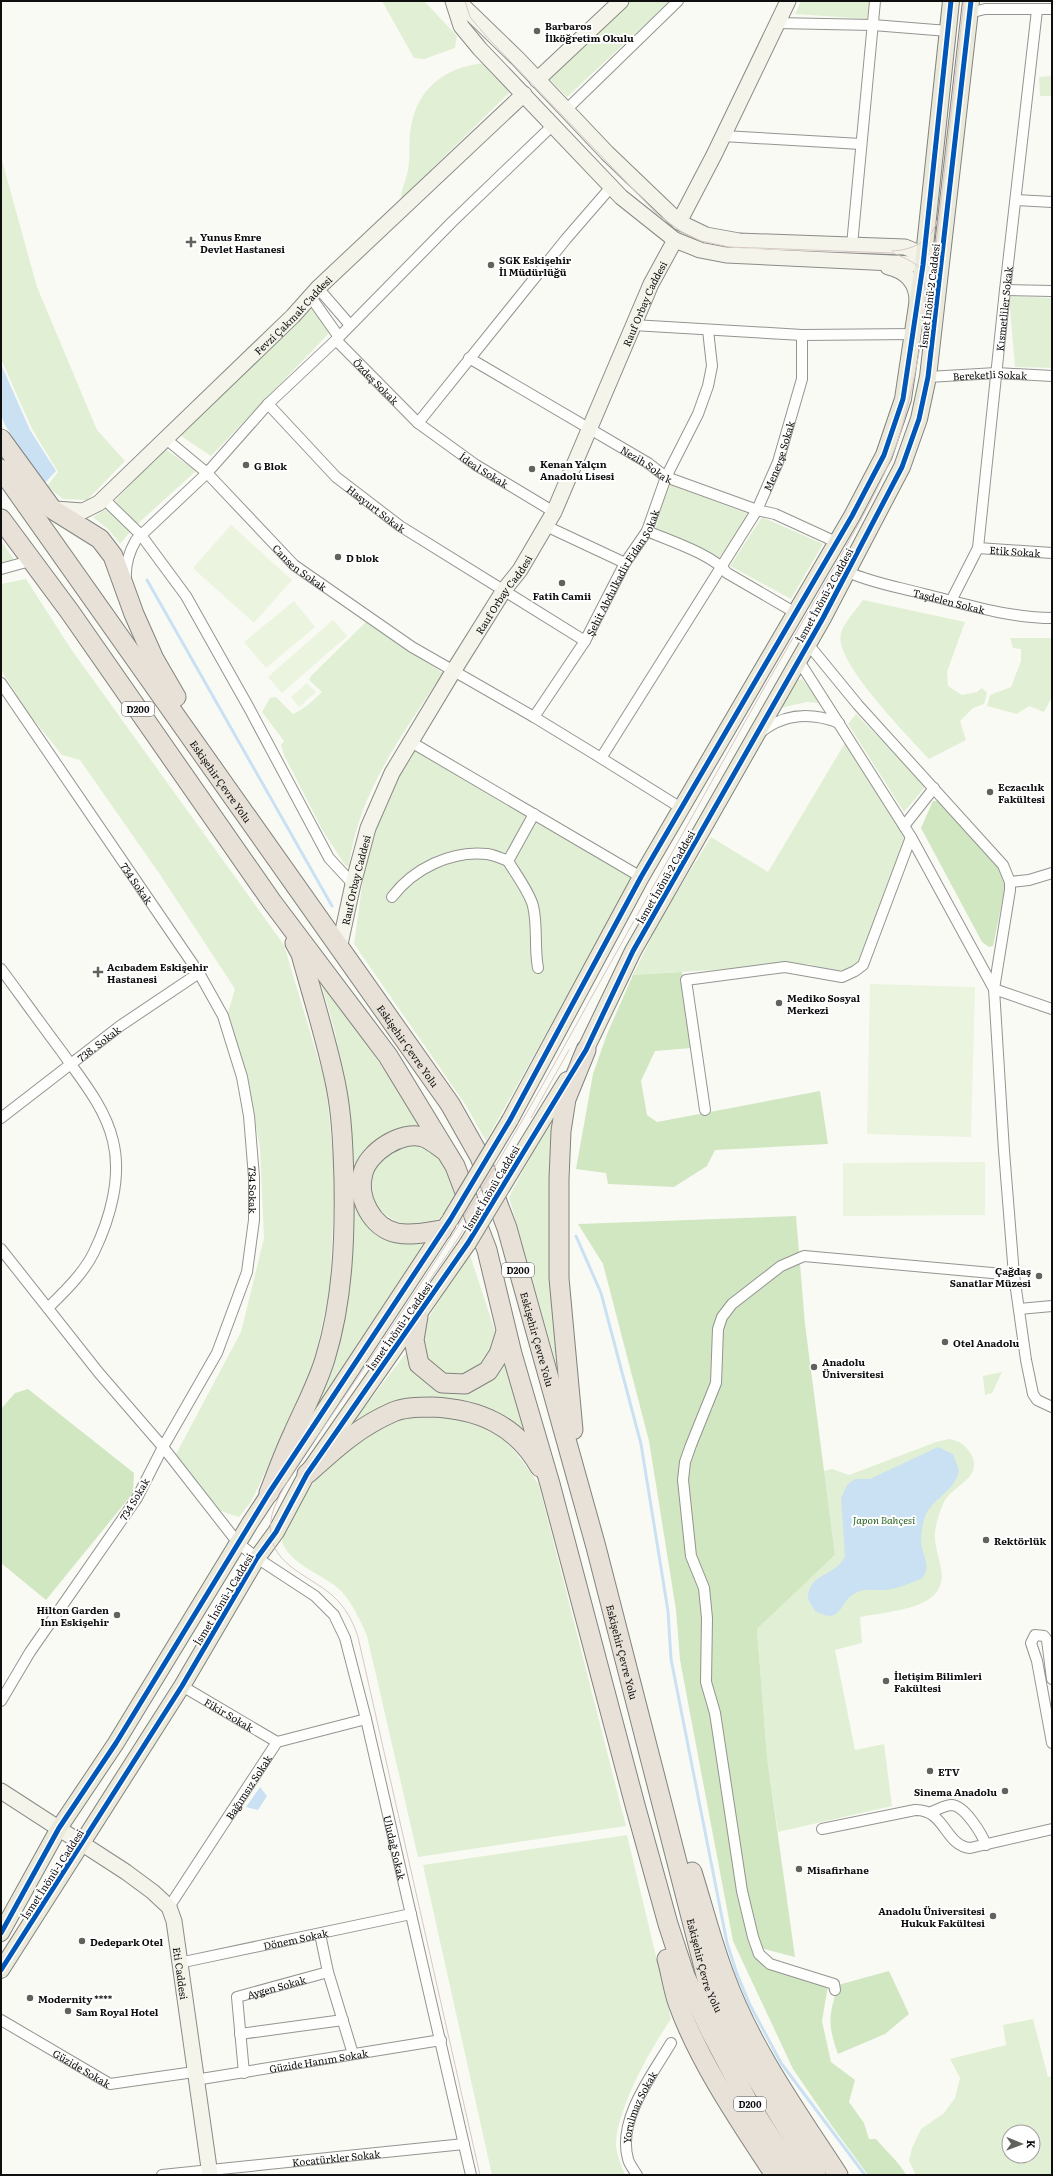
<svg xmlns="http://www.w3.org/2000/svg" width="1053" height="2176" viewBox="0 0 1053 2176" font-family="Literata,serif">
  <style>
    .green { fill: #e1f0d4; fill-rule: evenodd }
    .forest { fill: #d1e7c2 }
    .pitch { fill: #ebf4de }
    .water { fill: #cae1f4 }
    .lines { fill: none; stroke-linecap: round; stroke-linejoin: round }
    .stream { stroke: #cae1f4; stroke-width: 3 }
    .street-casing { stroke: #949492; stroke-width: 12 }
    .secondary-casing { stroke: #8b8b88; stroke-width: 17 }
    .primary-casing { stroke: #82827f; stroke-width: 18 }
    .highway-casing { stroke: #82827f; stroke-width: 21 }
    .street { stroke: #fefefd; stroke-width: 10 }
    .secondary { stroke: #f4f4eb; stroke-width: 15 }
    .primary { stroke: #ebe9da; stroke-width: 16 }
    .highway { stroke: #e8e1d7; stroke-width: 19 }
    .tram { stroke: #d7c7c5; stroke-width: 1 }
    .primary-bridge-casing { stroke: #82827f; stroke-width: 18; stroke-linecap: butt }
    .primary-bridge { stroke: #ebe9da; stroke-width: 16 }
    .cycleway-casing { stroke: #fff; stroke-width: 8 }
    .cycleway { stroke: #0057b8; stroke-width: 5 }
    .poi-dot { fill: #61615e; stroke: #fff; stroke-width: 1.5 }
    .labels { text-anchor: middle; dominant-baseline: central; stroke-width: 4; stroke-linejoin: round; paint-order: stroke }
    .shield { fill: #fff; stroke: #565656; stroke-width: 1 }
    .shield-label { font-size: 9px; font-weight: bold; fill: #0e0e0e }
    .poi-label { font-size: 10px; font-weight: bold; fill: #0e0e0e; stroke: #fff; text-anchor: start }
    .street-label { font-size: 10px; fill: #0e0e0e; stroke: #fff }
    .park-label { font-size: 10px; font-style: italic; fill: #276321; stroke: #fff }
  </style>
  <rect width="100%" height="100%" fill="#fafaf4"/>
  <g class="green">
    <path d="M382 1H424L457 36 455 48 424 59 414 58Z"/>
    <path d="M631 1H670L567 97 549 79Z"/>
    <path d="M801 1H869L867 19 795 14Z"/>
    <path d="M485 63 510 92 401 199C400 193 407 177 408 170 410 158 409 145 410 133 415 90 443 67 485 63Z"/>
    <path d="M1052 76V96H1040L1039 77Z"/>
    <path d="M1 157 37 287 97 430 125 461 87 500 63 499 47 486 58 472 32 429 1 359Z"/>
    <path d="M1009 296 1052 298V368L1015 367Z"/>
    <path d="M311 301 332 330 211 456 178 434Z"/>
    <path d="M164 448 196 471 134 527 112 504Z"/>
    <path d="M668 484 749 514 718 560 654 534Z"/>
    <path d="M108 508 130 532 120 544 109 530 93 517Z"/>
    <path d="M762 517 823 544 791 599 730 566Z"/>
    <path d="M1 541 16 562 1 565Z"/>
    <path d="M26 579 71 649 284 945 326 1085 335 1176 330 1288 311 1377 251 1502 239 1517 218 1510 175 1456 241 1332 264 1238 260 1148 247 1078 227 1016 235 989 161 876 80 760 62 755 29 714 1 670V584Z"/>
    <path d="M863 600 965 622 947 672 948 686 962 695 977 692 982 688 987 693 984 704 973 708 960 721 966 740 929 759C910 738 832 660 841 633 844 622 857 609 863 600Z"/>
    <path d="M366 622 443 673C404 732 357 794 349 867L345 865 323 831 284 755 281 745 284 741 262 712 270 698 276 697 293 714C304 709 313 701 322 692L309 680 311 676Z"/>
    <path d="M1010 638H1052V697L1044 712 1029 706 1017 714 987 706 990 695 1011 687 1021 661V649L1013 648Z"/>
    <path d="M802 679 821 703 806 702 781 708 798 680Z"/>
    <path d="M856 714 926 786 904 812 848 724Z"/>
    <path d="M845 743 906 838 861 960C845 977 829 970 809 964L633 975 661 918 711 837 768 872Z"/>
    <path d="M413 748 633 878 486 1141 465 1104 354 944 365 864 377 817Z"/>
    <path d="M319 976 426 1130 364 1161 372 1222 429 1237 311 1417 349 1210 350 1112 335 1032Z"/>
    <path d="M558 1105 559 1373 509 1197Z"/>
    <path d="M415 1141 438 1151 457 1192 452 1202H449C447 1206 447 1211 445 1214 442 1218 437 1220 432 1222 405 1232 370 1215 370 1184 370 1177 373 1165 379 1159 386 1152 406 1146 415 1141Z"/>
    <path d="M469 1252 495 1331 493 1352 483 1367 449 1380 425 1360 420 1332Z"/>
    <path d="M410 1348 455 1388 506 1354 527 1436 447 1402 349 1427Z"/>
    <path d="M1002 1372 992 1393 985 1395 983 1376Z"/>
    <path d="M438 1413C449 1415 460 1417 471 1420 503 1430 521 1459 539 1485L626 1826 418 1857 367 1636C360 1620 353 1604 341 1591 326 1575 293 1567 283 1544 277 1529 310 1486 321 1474 335 1458 353 1442 372 1431 393 1418 414 1415 438 1413Z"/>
    <path d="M949 1439C959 1441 965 1444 971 1454 984 1478 953 1485 944 1502 940 1511 935 1525 935 1535 934 1556 952 1578 933 1596 918 1610 881 1613 860 1617L862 1643 835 1650 855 1750 884 1744 892 1806 778 1832 767 1757 757 1629 835 1555 824 1471 832 1469 849 1475 936 1442Z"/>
    <path d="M627 1835 671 2019C650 2050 619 2105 616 2142 615 2152 622 2166 625 2175H492L423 1865Z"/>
    <path d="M1033 2019 1048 2077 1052 2076V2175H916L909 2161 912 2148 921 2129 944 2113 955 2098 960 2078 950 2059 1006 2045 1003 2025ZM1009 2132H1033V2156H1009Z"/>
  </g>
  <g class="forest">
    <path d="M933 801H942L998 863 1006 883 993 946 989 947 982 942 921 828Z"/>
    <path d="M682 972 692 1048 655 1051 641 1081 647 1115 657 1122 820 1091 828 1144 715 1150 707 1166 674 1187 608 1184 606 1173 576 1169 593 1074 607 1034 633 975Z"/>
    <path d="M796 1216 805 1324 835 1555 757 1629 767 1757 795 1957 752 1946 758 1957 828 1986 822 2021 831 2062 855 2080 849 2102 864 2123 869 2139H876C886 2151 900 2163 906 2175H868L832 2126 793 2069 733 1941 680 1660 676 1610 649 1441 603 1264 578 1224Z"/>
    <path d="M28 1389 134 1473 133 1493 46 1600 1 1563V1409L15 1393Z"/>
    <path d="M889 1971 909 2014 885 2034 838 2054C827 2023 829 2016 838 1985Z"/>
  </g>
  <g class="pitch">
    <path d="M231 525 292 580 254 623 193 568Z"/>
    <path d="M294 601 315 627 266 668 244 642Z"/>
    <path d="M333 620 347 636 282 693 268 677Z"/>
    <path d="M307 683 316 692 299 707 291 697Z"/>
    <path d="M870 984 975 987 971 1137 867 1134Z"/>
    <path d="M985 1162V1215L843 1216V1163Z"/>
  </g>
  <g class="water">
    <path d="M1 364 30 430 56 471 43 485 5 425 1 415Z"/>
    <path d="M938 1447 953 1454 959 1470C956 1492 930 1498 924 1520 922 1527 921 1534 921 1542 922 1555 933 1568 921 1579 910 1583 897 1589 885 1590 874 1591 865 1587 854 1594 839 1602 842 1626 815 1611L808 1599C808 1572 836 1577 845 1556L841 1498 847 1485 855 1479H870Z"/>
    <path d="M260 1787 267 1796 258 1810 246 1807Z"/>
  </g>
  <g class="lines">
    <g class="stream">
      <path d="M147 580 332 906"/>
      <path d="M576 1236 601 1293 641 1444 668 1611 671 1659 727 1943 737 1974 750 2005 781 2063 865 2175"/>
    </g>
    <g class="street-casing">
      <g id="street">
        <path d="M969 13 985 9H1052"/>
        <path d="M777 23 873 25 948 31"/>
        <path d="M566 110 678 1"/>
        <path id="s1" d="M553 125 452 222 336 340 418 423 566 239 611 187"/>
        <path d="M723 136 861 144"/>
        <path d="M1016 200 1052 202"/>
        <path d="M852 245 875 1"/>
        <path d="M318 288 350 325"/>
        <path d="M1005 290 1052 291"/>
        <path d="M310 296 339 337"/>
        <path d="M633 325 802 335 914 334"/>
        <path id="s2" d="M469 358 648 463 666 477 757 510 775 514 836 542"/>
        <path id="s3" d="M928 377 996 373 1052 376"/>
        <path id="s4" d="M268 404 336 477 400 526 585 641"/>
        <path id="s5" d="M418 423 476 465 554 512"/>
        <path id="s6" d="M166 439 207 473 294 565 412 647 534 717 585 641 625 563 647 531 666 477 698 414 708 386 712 366 708 330"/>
        <path d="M104 499 141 535 186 596 249 708 329 858 353 884"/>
        <path d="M546 526 625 563"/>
        <path d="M647 531C668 540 714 555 727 573L794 612"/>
        <path id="s7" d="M978 548 1052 553"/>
        <path d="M1 569 30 561"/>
        <path id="s8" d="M848 572C872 583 898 587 924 594 965 604 1009 618 1052 618"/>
        <path d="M126 579C125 564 129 552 136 540L207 473 268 404 336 340"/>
        <path id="s9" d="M951 601 978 548 1005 290 1037 10"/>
        <path d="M808 644 858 705 1003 865 1010 882V890L994 989 1004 1151 1014 1275 1026 1360 1033 1394 1037 1400 1052 1407"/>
        <path d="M799 661 911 837 994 989"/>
        <path id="s10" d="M1 683 199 973 223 1016 242 1077 249 1116 254 1177V1220L247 1272 217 1353 163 1447 137 1498 30 1652 1 1701"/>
        <path id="s11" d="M534 717 601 758 757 510 778 462 802 379V335"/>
        <path d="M761 732C785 713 811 712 839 723"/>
        <path d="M411 742 641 877"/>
        <path d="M601 758 681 808"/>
        <path d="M534 814 508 861C515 873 530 893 533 906 538 926 534 947 538 968"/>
        <path d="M904 826 934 788"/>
        <path d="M1010 882 1029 880 1052 873"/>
        <path d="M392 897C413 869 451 850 487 854 494 855 501 858 508 861"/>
        <path d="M1 969C21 996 41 1024 62 1052 81 1079 105 1107 113 1141 122 1177 110 1219 94 1252 84 1273 64 1292 48 1308"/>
        <path d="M994 989 1052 1009"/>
        <path d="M705 1110 686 980 785 967 842 977 855 971 863 965 911 837"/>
        <path id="s12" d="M1 1118 120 1026 199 973"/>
        <path id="s13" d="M1 1249 99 1373 163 1447 238 1543 257 1558 315 1596 334 1615 345 1638 366 1719 471 2175"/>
        <path d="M1019 1309 1052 1306"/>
        <path d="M1052 1679 1047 1640 1044 1636 1035 1635 1031 1643 1037 1661 1052 1743"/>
        <path id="s14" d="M182 1686 277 1742"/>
        <path d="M931 1812C937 1810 945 1805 952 1805 965 1806 982 1834 986 1845"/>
        <path d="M822 1829 915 1810C945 1809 945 1846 970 1848L1052 1829"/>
        <path id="s15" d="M169 1907 277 1742 366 1719"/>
        <path id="s16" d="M179 1963 411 1914"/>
        <path d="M328 1972 353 2054"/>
        <path d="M835 1990 834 1984 770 1964 759 1954 753 1937 742 1891 715 1713 706 1682 707 1618 704 1588 691 1556 683 1480 685 1462 691 1445 716 1383 718 1329 722 1317 732 1304 781 1266 804 1256 1014 1275"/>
        <path id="s17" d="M1 2020 110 2084 194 2072"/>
        <path d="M240 2034 343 2020"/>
        <path id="s18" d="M244 2073 237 1997 328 1972 320 1934"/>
        <path id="s19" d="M195 2080 441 2040"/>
        <path id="s20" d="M162 2175 464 2144"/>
        <path id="s21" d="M637 2175C634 2170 629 2164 628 2159 617 2120 652 2075 671 2043"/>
      </g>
    </g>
    <g class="secondary-casing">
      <g id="secondary">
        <path d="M453 1 461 26 480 49 621 197 675 240 700 250 726 255 934 265"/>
        <path d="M458 1 518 59 607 153 679 222 706 235 739 241 905 247 917 252 930 265"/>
        <path d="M537 80 621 1"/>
        <path d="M679 222 714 155 788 1"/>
        <path d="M888 267C906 271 917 282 917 301"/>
        <path id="s22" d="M55 509 83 511 99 503 293 316 318 288 524 94"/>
        <path id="s23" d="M339 949 353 884 368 828 392 773 454 670 504 590 520 570 554 512 651 284 675 240"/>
        <path id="s24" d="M1 1791 126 1872 153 1892 169 1907 174 1921 210 2175"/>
      </g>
    </g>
    <g class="primary-casing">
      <g id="primary">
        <path d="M580 1061 633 951 823 618 902 467 919 419 928 377 971 1"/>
        <path d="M510 1120 641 877 852 516 884 455 903 399 923 265 951 1"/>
        <path d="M529 1142 567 1080"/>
        <path d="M1 1933 59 1828 116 1743 250 1523 448 1223"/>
        <path d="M1 1970 182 1686 257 1558 276 1532 307 1474 468 1243"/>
      </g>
    </g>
    <g class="highway-casing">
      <g id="highway">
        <path d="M1 439 52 509 100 539 113 556 134 614 154 659 176 697"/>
        <path id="s25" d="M1 469 450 1104 480 1157 507 1228 596 1547 709 1987 735 2043 816 2175"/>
        <path d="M1 519 70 612 272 902 388 1056 455 1166 487 1250 512 1354 550 1484 635 1805 668 1924 685 1976 710 2030 749 2104 795 2175"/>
        <path d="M442 1230C427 1232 413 1236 397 1233 372 1228 356 1197 363 1173 368 1152 402 1130 423 1137 430 1139 438 1146 444 1150"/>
        <path d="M418 1316 414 1340 419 1364 442 1383 465 1384 488 1371 499 1354 506 1332"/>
        <path d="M573 1430 559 1278V1179L561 1131 566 1099 586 1050"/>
        <path d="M307 1474C336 1448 357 1428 393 1412 404 1407 419 1407 432 1407 479 1409 516 1425 540 1467"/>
        <path d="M269 1493C277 1473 284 1453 293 1434 304 1409 317 1385 325 1359 343 1300 345 1240 344 1179 343 1148 342 1116 336 1086 327 1041 313 998 301 954L295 943"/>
        <path d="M692 1872C703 1907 712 1943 725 1977 751 2048 797 2112 838 2175"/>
        <path d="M667 1959C671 1973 673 1989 678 2003 699 2062 741 2123 775 2175"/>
      </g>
    </g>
    <use href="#street" class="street"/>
    <use href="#secondary" class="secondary"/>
    <use href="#primary" class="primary"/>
    <use href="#highway" class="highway"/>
    <g class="tram">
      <path d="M465 1 470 17 486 36 657 214 683 233 701 241 729 247 893 253C902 257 914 261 920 269 937 292 907 415 897 443 882 484 860 521 839 559 808 613 776 666 746 720 696 810 646 899 596 989 550 1072 505 1154 453 1234 415 1293 376 1351 336 1409 320 1433 274 1493 271 1520 265 1564 307 1573 333 1596 345 1607 353 1621 358 1637L480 2175"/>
      <path d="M892 251C912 250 931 242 937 221"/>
      <path d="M930 297 964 1"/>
      <path d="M531 1118 569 1050"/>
      <path d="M417 1299 457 1240 496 1177"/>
    </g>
    <g class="primary-bridge-casing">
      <g id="primary-bridge">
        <path d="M450 1220 510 1120"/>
        <path d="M468 1243 529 1142"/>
      </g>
    </g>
    <use href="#primary-bridge" class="primary-bridge"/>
    <g class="cycleway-casing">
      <g id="cycleway">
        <path d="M1 1933 59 1828 116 1743 269 1493 450 1220 510 1120 641 877 852 516 884 455 903 399 923 265 951 1"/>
        <path d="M1 1970 182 1686 257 1558 276 1532 307 1474 468 1243 586 1050 633 951 823 618 902 467 919 419 928 377 971 1"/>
      </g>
    </g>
    <use href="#cycleway" class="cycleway"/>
  </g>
  <g class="poi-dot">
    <circle cx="537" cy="31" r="4"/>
    <path d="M189 236h4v4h4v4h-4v4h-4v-4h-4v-4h4z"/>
    <circle cx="491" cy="265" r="4"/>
    <circle cx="246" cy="465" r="4"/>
    <circle cx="532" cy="469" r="4"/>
    <circle cx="338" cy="557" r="4"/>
    <circle cx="562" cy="583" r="4"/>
    <circle cx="990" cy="792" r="4"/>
    <path d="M96 966h4v4h4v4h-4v4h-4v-4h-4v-4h4z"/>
    <circle cx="779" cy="1003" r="4"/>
    <circle cx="1039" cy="1276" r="4"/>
    <circle cx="945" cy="1342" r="4"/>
    <circle cx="814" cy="1367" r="4"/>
    <circle cx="986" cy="1540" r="4"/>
    <circle cx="117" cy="1615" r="4"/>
    <circle cx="886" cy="1681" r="4"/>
    <circle cx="930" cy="1771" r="4"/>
    <circle cx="1005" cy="1791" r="4"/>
    <circle cx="799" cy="1869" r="4"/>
    <circle cx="993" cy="1916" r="4"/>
    <circle cx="82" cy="1941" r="4"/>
    <circle cx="30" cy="1998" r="4"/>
    <circle cx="68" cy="2011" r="4"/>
  </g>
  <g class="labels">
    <g class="shield">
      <rect x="122" y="702" width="32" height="14" rx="3"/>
      <rect x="502" y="1263" width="32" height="14" rx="3"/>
      <rect x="734" y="2097" width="32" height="14" rx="3"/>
    </g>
    <g class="shield-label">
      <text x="138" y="709">D200</text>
      <text x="518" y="1270">D200</text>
      <text x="750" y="2104">D200</text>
    </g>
    <g class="poi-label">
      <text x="545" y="25">Barbaros<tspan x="545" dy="12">İlköğretim Okulu</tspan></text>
      <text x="200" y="236">Yunus Emre<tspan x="200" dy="12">Devlet Hastanesi</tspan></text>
      <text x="499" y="259">SGK Eskişehir<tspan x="499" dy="12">İl Müdürlüğü</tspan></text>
      <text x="540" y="463">Kenan Yalçın<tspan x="540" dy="12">Anadolu Lisesi</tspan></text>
      <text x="254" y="465">G Blok</text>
      <text x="346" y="557">D blok</text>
      <text x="562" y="595" text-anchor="middle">Fatih Camii</text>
      <text x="998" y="786">Eczacılık<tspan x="998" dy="12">Fakültesi</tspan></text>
      <text x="107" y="966">Acıbadem Eskişehir<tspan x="107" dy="12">Hastanesi</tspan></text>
      <text x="787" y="997">Mediko Sosyal<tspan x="787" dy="12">Merkezi</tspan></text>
      <text x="1031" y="1270" text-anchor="end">Çağdaş<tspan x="1031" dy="12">Sanatlar Müzesi</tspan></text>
      <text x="953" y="1342">Otel Anadolu</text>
      <text x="822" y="1361">Anadolu<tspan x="822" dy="12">Üniversitesi</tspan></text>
      <text x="994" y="1540">Rektörlük</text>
      <text x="109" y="1609" text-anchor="end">Hilton Garden<tspan x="109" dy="12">Inn Eskişehir</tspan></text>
      <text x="894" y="1675">İletişim Bilimleri<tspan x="894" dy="12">Fakültesi</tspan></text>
      <text x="938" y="1771">ETV</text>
      <text x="997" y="1791" text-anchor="end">Sinema Anadolu</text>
      <text x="807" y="1869">Misafirhane</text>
      <text x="985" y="1910" text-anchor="end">Anadolu Üniversitesi<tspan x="985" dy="12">Hukuk Fakültesi</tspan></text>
      <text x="90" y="1941">Dedepark Otel</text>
      <text x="38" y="1998">Modernity ****</text>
      <text x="76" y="2011">Sam Royal Hotel</text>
    </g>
    <g class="street-label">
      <text transform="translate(929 296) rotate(-83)">İsmet İnönü-2 Caddesi</text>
      <text stroke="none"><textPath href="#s23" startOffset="719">Rauf Orbay Caddesi</textPath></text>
      <text stroke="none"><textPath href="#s9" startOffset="300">Kısmetliler Sokak</textPath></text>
      <text stroke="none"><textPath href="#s22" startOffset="316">Fevzi Çakmak Caddesi</textPath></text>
      <text stroke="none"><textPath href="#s3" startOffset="62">Bereketli Sokak</textPath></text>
      <text stroke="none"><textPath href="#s1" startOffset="363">Özdeş Sokak</textPath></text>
      <text stroke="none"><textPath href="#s11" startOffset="430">Menevşe Sokak</textPath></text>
      <text stroke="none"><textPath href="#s2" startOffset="207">Nezih Sokak</textPath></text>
      <text stroke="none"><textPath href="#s5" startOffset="81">İdeal Sokak</textPath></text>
      <text stroke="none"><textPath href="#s4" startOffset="151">Hasyurt Sokak</textPath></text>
      <text stroke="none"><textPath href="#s7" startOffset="37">Etik Sokak</textPath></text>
      <text stroke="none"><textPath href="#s6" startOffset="186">Cansen Sokak</textPath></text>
      <text stroke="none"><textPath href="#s6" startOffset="634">Şehit Abdulkadir Fidan Sokak</textPath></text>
      <text stroke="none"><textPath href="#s23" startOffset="395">Rauf Orbay Caddesi</textPath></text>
      <text transform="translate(824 595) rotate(-61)">İsmet İnönü-2 Caddesi</text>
      <text stroke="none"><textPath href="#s8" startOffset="105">Taşdelen Sokak</textPath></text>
      <text stroke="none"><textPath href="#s25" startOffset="382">Eskişehir Çevre Yolu</textPath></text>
      <text transform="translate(665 877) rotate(-60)">İsmet İnönü-2 Caddesi</text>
      <text stroke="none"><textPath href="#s23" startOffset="71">Rauf Orbay Caddesi</textPath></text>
      <text stroke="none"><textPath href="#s10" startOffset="242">734 Sokak</textPath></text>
      <text stroke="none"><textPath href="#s12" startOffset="123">738. Sokak</textPath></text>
      <text stroke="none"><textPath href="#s25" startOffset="706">Eskişehir Çevre Yolu</textPath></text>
      <text transform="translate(491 1188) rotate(-59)">İsmet İnönü Caddesi</text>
      <text stroke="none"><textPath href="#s10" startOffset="578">734 Sokak</textPath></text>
      <text transform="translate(399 1326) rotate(-55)">İsmet İnönü-1 Caddesi</text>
      <text stroke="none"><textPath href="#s25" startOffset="1030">Eskişehir Çevre Yolu</textPath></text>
      <text transform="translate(134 1499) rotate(-59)">734 Sokak</text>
      <text transform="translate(223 1599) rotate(-59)">İsmet İnönü-1 Caddesi</text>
      <text stroke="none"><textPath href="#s25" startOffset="1354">Eskişehir Çevre Yolu</textPath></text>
      <text stroke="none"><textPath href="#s14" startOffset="55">Fikir Sokak</textPath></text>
      <text stroke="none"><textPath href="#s15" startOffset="144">Bağımsız Sokak</textPath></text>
      <text stroke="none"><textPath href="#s13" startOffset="739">Uludağ Sokak</textPath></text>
      <text transform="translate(52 1874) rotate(-57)">İsmet İnönü-1 Caddesi</text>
      <text stroke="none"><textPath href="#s16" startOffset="119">Dönem Sokak</textPath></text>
      <text stroke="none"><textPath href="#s25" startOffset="1678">Eskişehir Çevre Yolu</textPath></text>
      <text stroke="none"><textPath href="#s24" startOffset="272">Eti Caddesi</textPath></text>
      <text stroke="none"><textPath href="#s18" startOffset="117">Aygen Sokak</textPath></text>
      <text stroke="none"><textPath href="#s19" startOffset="125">Güzide Hanım Sokak</textPath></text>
      <text stroke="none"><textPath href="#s17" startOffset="94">Güzide Sokak</textPath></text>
      <text stroke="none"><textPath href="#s21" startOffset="73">Yorulmaz Sokak</textPath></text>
      <text stroke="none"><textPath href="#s20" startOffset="175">Kocatürkler Sokak</textPath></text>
    </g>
    <g class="park-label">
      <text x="884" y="1519">Japon Bahçesi</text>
    </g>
  </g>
  <rect width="1053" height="2176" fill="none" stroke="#0e0e0e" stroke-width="4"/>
  <g transform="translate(1021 2144) rotate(91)"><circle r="19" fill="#ffffff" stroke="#9f9f9f"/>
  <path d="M0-3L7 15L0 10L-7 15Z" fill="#61615e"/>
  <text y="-6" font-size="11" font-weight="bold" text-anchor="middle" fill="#0e0e0e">K</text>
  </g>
</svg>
